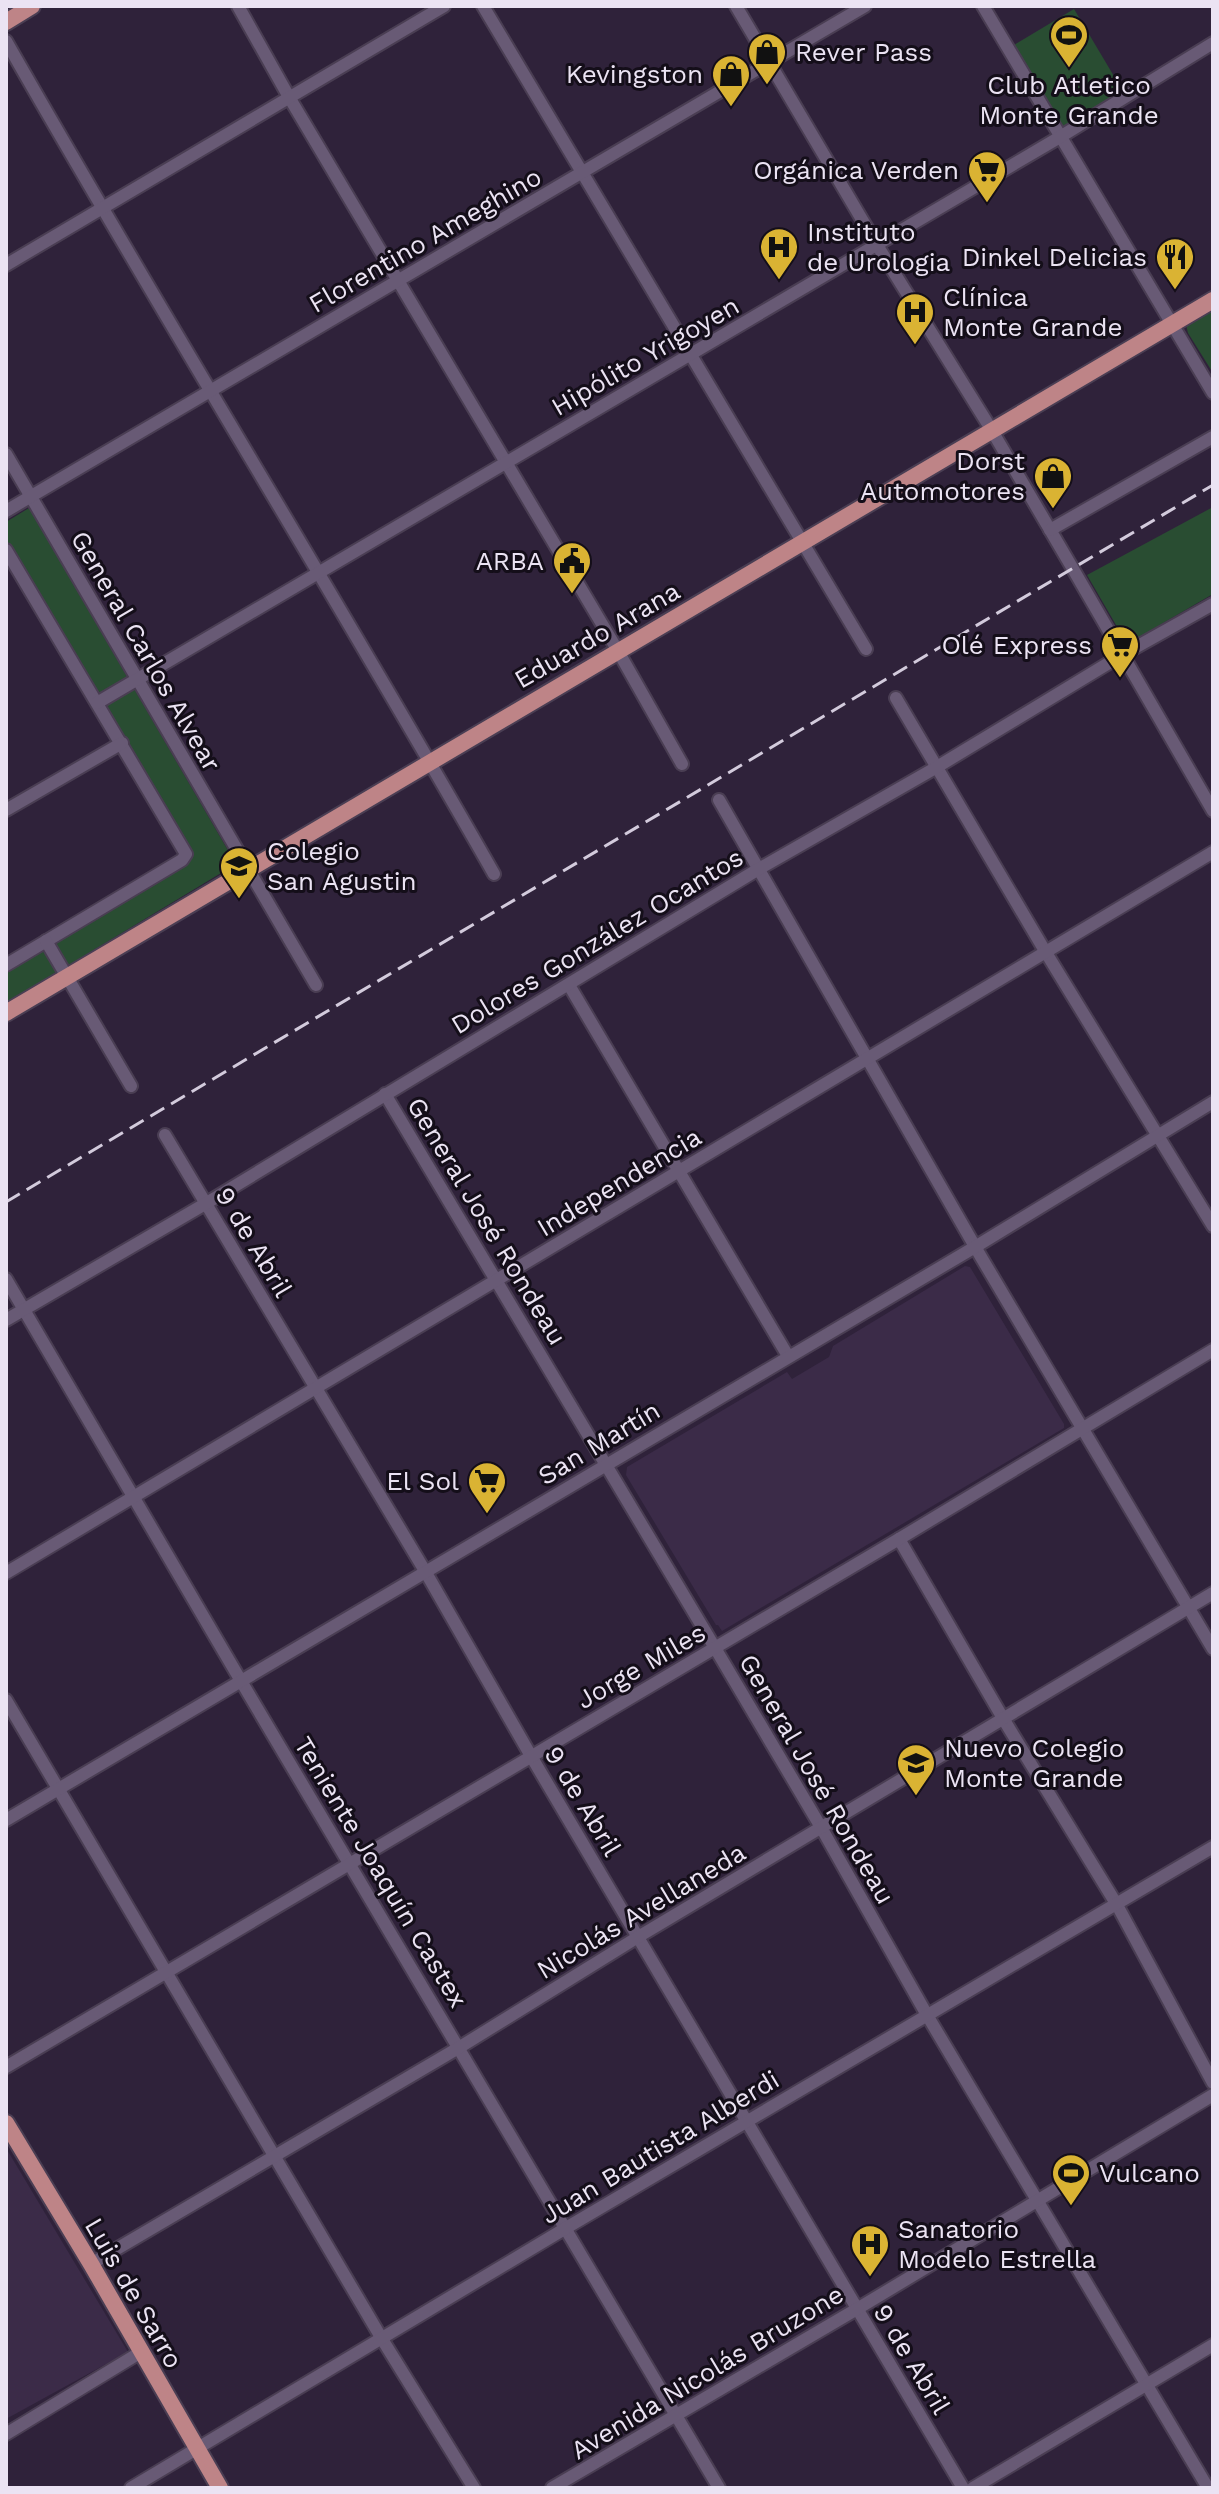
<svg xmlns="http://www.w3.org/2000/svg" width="1219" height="2494" viewBox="0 0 1219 2494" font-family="'Work Sans',sans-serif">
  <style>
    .built { fill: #3b2b48 }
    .green { fill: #294d32 }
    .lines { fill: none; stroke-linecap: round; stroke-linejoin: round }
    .minor-casing { stroke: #4a3e53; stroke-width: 16 }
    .major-casing { stroke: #4a3e53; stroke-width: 20 }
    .minor { stroke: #685a75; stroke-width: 12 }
    .major { stroke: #be8487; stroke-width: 16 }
    .rail { stroke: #d3cbdc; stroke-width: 3; stroke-dasharray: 16 8; stroke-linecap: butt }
    .labels { text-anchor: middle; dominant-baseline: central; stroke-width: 6; stroke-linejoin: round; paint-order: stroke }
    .poi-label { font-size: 26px; fill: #ebe3f3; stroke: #140e19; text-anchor: start }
    .street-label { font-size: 26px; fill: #ebe3f3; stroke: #140e19 }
  </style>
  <rect width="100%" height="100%" fill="#2f223a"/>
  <g class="built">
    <path d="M965 1266 970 1267 1064 1424V1428L722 1631 718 1625H716L626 1475 627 1467 787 1372 792 1379 829 1357 833 1346Z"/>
    <path d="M6 2148 128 2352 6 2419Z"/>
  </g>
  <g class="green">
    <path d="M1074 9 1124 93 1063 129 1014 45Z"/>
    <path d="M1213 305V373L1188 333 1186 325Z"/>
    <path d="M1213 507V594L1127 644 1087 575Z"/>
    <path d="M29 508 236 864 6 1003V970L193 857 6 541V522Z"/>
  </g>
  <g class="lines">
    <g class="minor-casing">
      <g id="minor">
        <path d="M238 6 289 97 618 651 682 764"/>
        <path d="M483 6 866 649"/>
        <path d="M736 6 877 245 991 429 1073 569 1213 811"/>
        <path d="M983 6 1213 393"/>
        <path d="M6 41C165 321 335 594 494 874"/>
        <path d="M6 265 444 6"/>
        <path d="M6 454 316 985"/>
        <path d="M6 511 865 6"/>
        <path d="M1050 530 1213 437"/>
        <path d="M6 550 186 854 182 860 6 965"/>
        <path d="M896 698 1045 951 1213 1226"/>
        <path d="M97 703 1060 137 1213 43"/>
        <path d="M719 800 981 1257 1213 1649"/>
        <path d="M6 810 122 743"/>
        <path d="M46 941 131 1086"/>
        <path d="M569 985 788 1356"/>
        <path d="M385 1094 721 1658 822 1829 927 2015 1208 2488"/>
        <path d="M165 1135 425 1571 531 1756 963 2488"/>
        <path d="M6 1279 241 1681 719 2488"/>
        <path d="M6 1320 205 1204 757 870 937 767 1122 655 1213 604"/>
        <path d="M899 1539 1004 1720 1117 1905 1213 2083"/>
        <path d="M6 1573 1213 852"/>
        <path d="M6 1700 382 2339 474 2488"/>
        <path d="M6 1820 975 1247 1213 1102"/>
        <path d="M6 2067 899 1539 1213 1350"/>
        <path d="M91 2264 460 2047 638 1937 1213 1593"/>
        <path d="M6 2434 141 2352"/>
        <path d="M131 2488 566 2228 1213 1847"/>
        <path d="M552 2488 857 2309 1213 2095"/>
        <path d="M973 2488 1213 2345"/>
      </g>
    </g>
    <g class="major-casing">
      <g id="major">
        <path d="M6 22 32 6"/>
        <path d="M6 1013 1213 300"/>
        <path d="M6 2123 91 2264 220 2488"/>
      </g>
    </g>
    <use href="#minor" class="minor"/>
    <use href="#major" class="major"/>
    <path class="rail" d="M6 1202 1213 485"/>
  </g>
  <defs>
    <g id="stadium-pin" transform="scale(2)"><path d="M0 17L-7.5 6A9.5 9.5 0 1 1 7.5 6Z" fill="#dab333" stroke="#140e19"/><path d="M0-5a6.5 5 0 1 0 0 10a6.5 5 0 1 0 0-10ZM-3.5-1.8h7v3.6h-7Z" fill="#111"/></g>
    <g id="shop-pin" transform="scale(2)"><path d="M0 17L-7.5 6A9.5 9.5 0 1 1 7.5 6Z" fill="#dab333" stroke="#140e19"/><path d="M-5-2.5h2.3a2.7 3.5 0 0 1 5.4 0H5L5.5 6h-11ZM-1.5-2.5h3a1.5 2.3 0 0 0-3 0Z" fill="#111"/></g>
    <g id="supermarket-pin" transform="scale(2)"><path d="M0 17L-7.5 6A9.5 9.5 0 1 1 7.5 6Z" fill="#dab333" stroke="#140e19"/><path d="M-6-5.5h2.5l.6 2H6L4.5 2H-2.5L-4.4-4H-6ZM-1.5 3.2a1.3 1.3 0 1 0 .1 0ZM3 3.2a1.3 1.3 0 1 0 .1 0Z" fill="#111"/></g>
    <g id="hospital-pin" transform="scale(2)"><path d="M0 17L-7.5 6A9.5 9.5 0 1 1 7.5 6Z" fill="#dab333" stroke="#140e19"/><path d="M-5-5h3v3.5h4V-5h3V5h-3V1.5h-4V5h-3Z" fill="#111"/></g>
    <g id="restaurant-pin" transform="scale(2)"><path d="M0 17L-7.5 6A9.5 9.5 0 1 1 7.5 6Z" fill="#dab333" stroke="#140e19"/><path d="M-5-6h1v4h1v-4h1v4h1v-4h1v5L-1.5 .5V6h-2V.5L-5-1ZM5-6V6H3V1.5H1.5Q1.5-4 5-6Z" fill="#111"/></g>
    <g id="civic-pin" transform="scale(2)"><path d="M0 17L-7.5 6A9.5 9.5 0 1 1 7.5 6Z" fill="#dab333" stroke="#140e19"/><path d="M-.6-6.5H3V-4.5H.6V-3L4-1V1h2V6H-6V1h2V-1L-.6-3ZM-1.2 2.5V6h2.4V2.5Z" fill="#111"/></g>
    <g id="school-pin" transform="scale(2)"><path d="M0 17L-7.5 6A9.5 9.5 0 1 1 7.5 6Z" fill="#dab333" stroke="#140e19"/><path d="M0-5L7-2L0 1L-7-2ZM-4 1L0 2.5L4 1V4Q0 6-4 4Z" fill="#111"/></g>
  </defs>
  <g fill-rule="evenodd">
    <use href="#stadium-pin" x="1069" y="35"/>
    <use href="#shop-pin" x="767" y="52"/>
    <use href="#shop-pin" x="731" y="74"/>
    <use href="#supermarket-pin" x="987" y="170"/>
    <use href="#hospital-pin" x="779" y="247"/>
    <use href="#restaurant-pin" x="1175" y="257"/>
    <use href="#hospital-pin" x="915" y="312"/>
    <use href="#shop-pin" x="1053" y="476"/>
    <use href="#civic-pin" x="572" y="561"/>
    <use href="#supermarket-pin" x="1120" y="645"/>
    <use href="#school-pin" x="239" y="866"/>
    <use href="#supermarket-pin" x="487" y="1481"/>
    <use href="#school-pin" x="916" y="1763"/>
    <use href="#stadium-pin" x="1071" y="2173"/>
    <use href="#hospital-pin" x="870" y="2244"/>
  </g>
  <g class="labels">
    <g class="poi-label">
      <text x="795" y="52">Rever Pass</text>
      <text x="703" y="74" text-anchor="end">Kevingston</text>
      <text x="1069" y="85" text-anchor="middle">Club Atletico<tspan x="1069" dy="30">Monte Grande</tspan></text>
      <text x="959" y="170" text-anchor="end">Orgánica Verden</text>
      <text x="807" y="232">Instituto<tspan x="807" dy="30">de Urologia</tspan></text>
      <text x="1147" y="257" text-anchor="end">Dinkel Delicias</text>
      <text x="943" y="297">Clínica<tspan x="943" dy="30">Monte Grande</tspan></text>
      <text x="1025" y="461" text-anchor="end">Dorst<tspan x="1025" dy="30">Automotores</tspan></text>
      <text x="544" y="561" text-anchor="end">ARBA</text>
      <text x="1092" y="645" text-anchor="end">Olé Express</text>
      <text x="267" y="851">Colegio<tspan x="267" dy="30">San Agustin</tspan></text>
      <text x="459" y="1481" text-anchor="end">El Sol</text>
      <text x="944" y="1748">Nuevo Colegio<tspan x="944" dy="30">Monte Grande</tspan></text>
      <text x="1099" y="2173">Vulcano</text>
      <text x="898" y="2229">Sanatorio<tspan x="898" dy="30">Modelo Estrella</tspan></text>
    </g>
    <g class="street-label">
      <text transform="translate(425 240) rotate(-30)">Florentino Ameghino</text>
      <text transform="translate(645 356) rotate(-30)">Hipólito Yrigoyen</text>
      <text transform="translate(597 635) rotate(-30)">Eduardo Arana</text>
      <text transform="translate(146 651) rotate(60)">General Carlos Alvear</text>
      <text transform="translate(597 941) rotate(-31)">Dolores González Ocantos</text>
      <text transform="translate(619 1182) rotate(-31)">Independencia</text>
      <text transform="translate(487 1221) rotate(59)">General José Rondeau</text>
      <text transform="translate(254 1242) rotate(59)">9 de Abril</text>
      <text transform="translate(599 1443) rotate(-31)">San Martín</text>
      <text transform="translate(641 1666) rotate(-30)">Jorge Miles</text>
      <text transform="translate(817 1779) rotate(60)">General José Rondeau</text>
      <text transform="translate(583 1801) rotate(59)">9 de Abril</text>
      <text transform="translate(381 1872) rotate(59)">Teniente Joaquín Castex</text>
      <text transform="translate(641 1911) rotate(-31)">Nicolás Avellaneda</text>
      <text transform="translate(660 2147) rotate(-31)">Juan Bautista Alberdi</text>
      <text transform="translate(134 2293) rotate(60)">Luis de Sarro</text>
      <text transform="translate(912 2359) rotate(59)">9 de Abril</text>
      <text transform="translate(707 2372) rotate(-31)">Avenida Nicolás Bruzone</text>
    </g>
  </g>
  <rect width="1219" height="2494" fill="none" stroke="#ebe3f3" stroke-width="16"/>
</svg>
